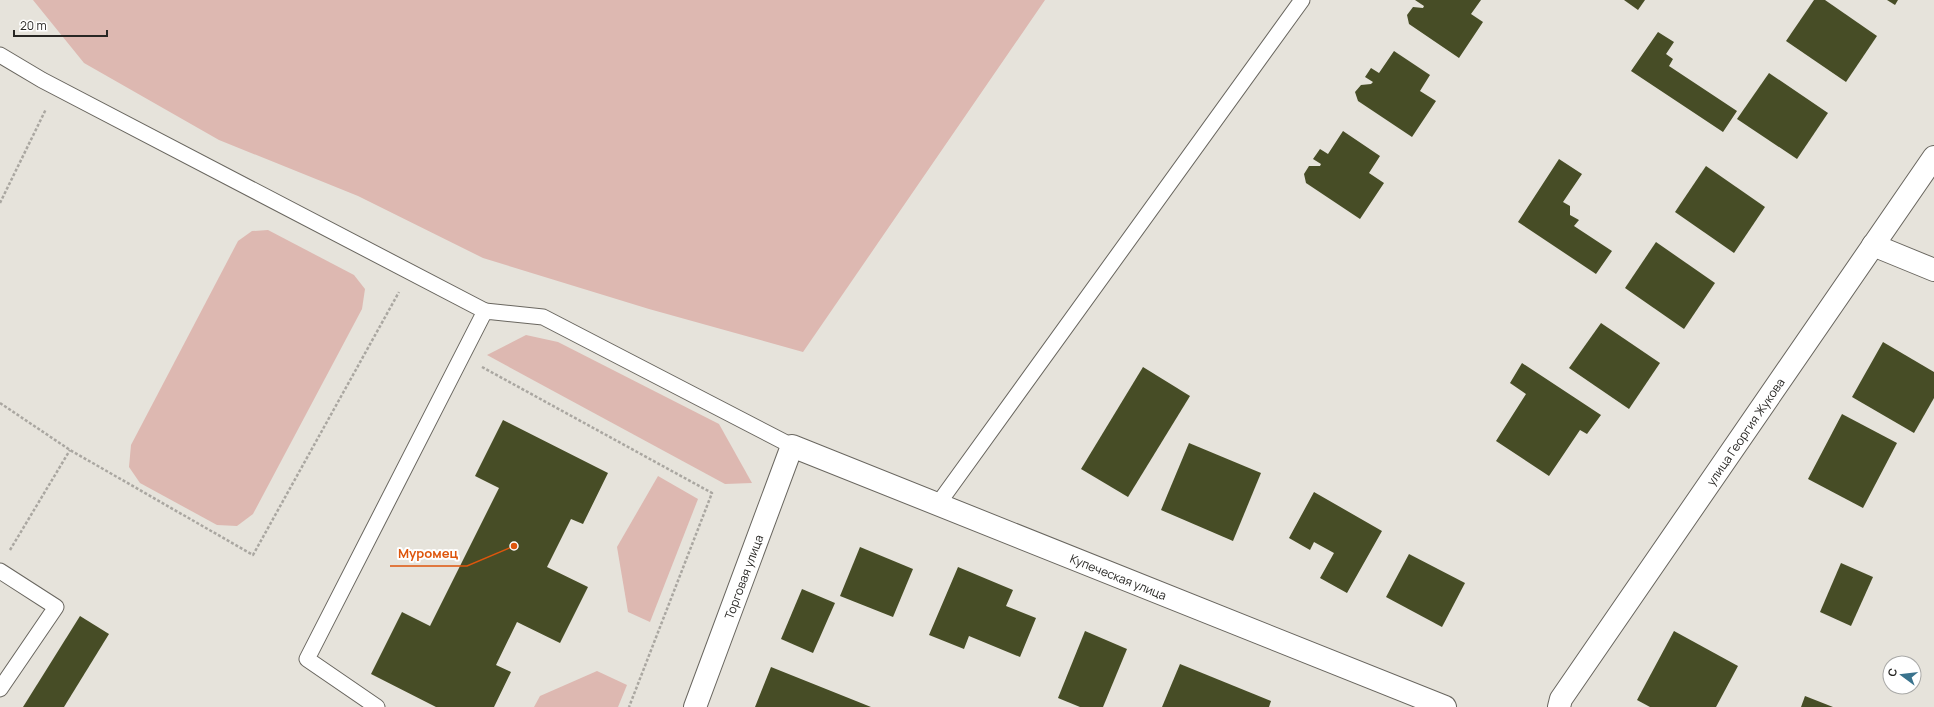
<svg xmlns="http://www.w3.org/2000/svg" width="1934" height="707" viewBox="0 0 1934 707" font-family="Manrope,sans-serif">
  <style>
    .green { fill: #ddb8b1 }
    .building { fill: #474d26 }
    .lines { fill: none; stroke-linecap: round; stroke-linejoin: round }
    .lane-casing { stroke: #69665f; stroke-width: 17 }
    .street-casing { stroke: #69665f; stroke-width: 24 }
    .path { stroke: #aaa7a1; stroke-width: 2.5; stroke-dasharray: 3 2; stroke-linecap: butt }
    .lane { stroke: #fff; stroke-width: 15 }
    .street { stroke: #fff; stroke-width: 22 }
    .labels { text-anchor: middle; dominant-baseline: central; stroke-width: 4; stroke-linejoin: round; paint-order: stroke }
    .street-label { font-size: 12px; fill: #282724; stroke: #fff }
    .leader { fill: none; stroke: #de560d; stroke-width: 1.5 }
    .callout-dot { fill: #de560d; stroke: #fff; stroke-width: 1.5 }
    .callout-label { font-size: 13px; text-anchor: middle; font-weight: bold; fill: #de560d; stroke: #fff; stroke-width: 4; stroke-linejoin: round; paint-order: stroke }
  </style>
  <rect width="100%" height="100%" fill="#e6e3db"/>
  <g class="green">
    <path d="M33 0H1045L803 352 649 309 483 258 358 196 219 140 84 63Z"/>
    <path d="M268 230 354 275 365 289 362 309 253 514 237 526 217 525 140 483 129 467 131 445 238 241 252 231Z"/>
    <path d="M526 335 558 342 719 424 752 483 725 484 487 355Z"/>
    <path d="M658 476 698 499 650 622 628 612 617 547Z"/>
    <path d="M597 671 627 685 618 707H534L540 696Z"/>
  </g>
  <g class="building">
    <path d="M1415 0H1481L1471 14 1483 22 1459 58 1409 24 1407 15 1413 7 1423 8 1424 6Z"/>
    <path d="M1624 0H1645L1638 10Z"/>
    <path d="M1814 0H1825L1877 36 1846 82 1786 41Z"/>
    <path d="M1887 0H1898L1895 5Z"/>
    <path d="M1658 32 1674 42 1666 54 1673 59 1669 66 1737 111 1723 132 1631 71Z"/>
    <path d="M1394 51 1430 75 1420 91 1436 101 1412 137 1358 101 1355 92 1361 85 1371 84 1373 82 1365 77 1371 68 1379 73Z"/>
    <path d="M1769 73 1828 113 1797 159 1737 119Z"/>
    <path d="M1343 131 1380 156 1369 173 1384 183 1360 219 1306 183 1304 174 1309 166H1320L1321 164 1313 159 1320 149 1328 154Z"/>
    <path d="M1559 159 1582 174 1563 202 1570 206V215L1579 220 1574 226 1612 251 1596 274 1518 222Z"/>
    <path d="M1706 166 1765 207 1734 253 1675 212Z"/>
    <path d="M1656 242 1715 283 1684 329 1625 288Z"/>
    <path d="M1601 323 1660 363 1629 409 1569 368Z"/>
    <path d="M1883 342 1934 372V398L1914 433 1852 397Z"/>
    <path d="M1522 363 1601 415 1587 434 1580 430 1549 476 1496 441 1526 394 1510 383Z"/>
    <path d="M1143 367 1190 396 1128 497 1081 469Z"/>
    <path d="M1842 414 1897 443 1863 508 1808 479Z"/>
    <path d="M503 420 608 473 583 524 571 519 547 567 588 587 560 643 517 622 496 665 511 672 494 707H436L371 674 402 612 430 626 499 488 475 476Z"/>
    <path d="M1189 443 1261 473 1233 541 1161 510Z"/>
    <path d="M1314 492 1382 531 1347 593 1320 578 1334 553 1314 542 1310 550 1289 538Z"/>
    <path d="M860 547 913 569 893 617 840 596Z"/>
    <path d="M1409 554 1465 583 1442 627 1386 597Z"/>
    <path d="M1841 563 1873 577 1851 626 1820 612Z"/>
    <path d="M958 567 1013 590 1006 606 1036 618 1020 657 969 636 964 649 929 635Z"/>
    <path d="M802 589 835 603 813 653 781 639Z"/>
    <path d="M80 616 109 634 64 707H23Z"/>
    <path d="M1085 631 1127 649 1103 707H1080L1058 698Z"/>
    <path d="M1674 631 1738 666 1716 707H1650L1637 700Z"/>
    <path d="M1180 664 1271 701 1269 707H1162Z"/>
    <path d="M771 667 871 707H755Z"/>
    <path d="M1805 696 1833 707H1801Z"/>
  </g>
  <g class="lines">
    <g class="lane-casing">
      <g id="lane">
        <path d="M0 55 42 80 485 311"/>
        <path d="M938 504 1302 0"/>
        <path d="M0 571 56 607 0 689"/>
        <path d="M377 707 307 659 485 311 543 317 792 446"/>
      </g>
    </g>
    <g class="street-casing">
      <g id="street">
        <path d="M1873 245 1934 270"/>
        <path id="s1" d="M695 707 792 446 1445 707"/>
        <path id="s2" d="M1559 707 1561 699 1934 157"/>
      </g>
    </g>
    <g class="path">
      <path d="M0 203 46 109"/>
      <path d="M482 367 712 493 629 707"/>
      <path d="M0 403 70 450 253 555 399 292"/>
      <path d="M10 550 70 450"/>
    </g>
    <use href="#lane" class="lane"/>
    <use href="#street" class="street"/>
  </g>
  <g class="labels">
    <g class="street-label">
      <text stroke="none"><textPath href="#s2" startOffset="333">улица Георгия Жукова</textPath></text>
      <text stroke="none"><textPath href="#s1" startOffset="139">Торговая улица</textPath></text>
      <text stroke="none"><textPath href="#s1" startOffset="630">Купеческая улица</textPath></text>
    </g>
  </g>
  <path class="leader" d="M514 546L467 566H390"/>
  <circle class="callout-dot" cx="514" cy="546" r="4"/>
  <g class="callout-label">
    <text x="428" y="558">Муромец</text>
  </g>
  <g transform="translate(1902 675) rotate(285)"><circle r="19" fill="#ffffff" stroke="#a9a9a7"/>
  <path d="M0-3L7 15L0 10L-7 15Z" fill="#3a738d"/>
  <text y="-6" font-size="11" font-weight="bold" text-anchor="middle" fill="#282724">С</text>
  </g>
  <path d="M14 30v6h93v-6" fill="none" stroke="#282724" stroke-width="2"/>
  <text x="20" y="30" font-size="12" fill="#282724" stroke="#ffffff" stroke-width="3" paint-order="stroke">20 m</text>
</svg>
